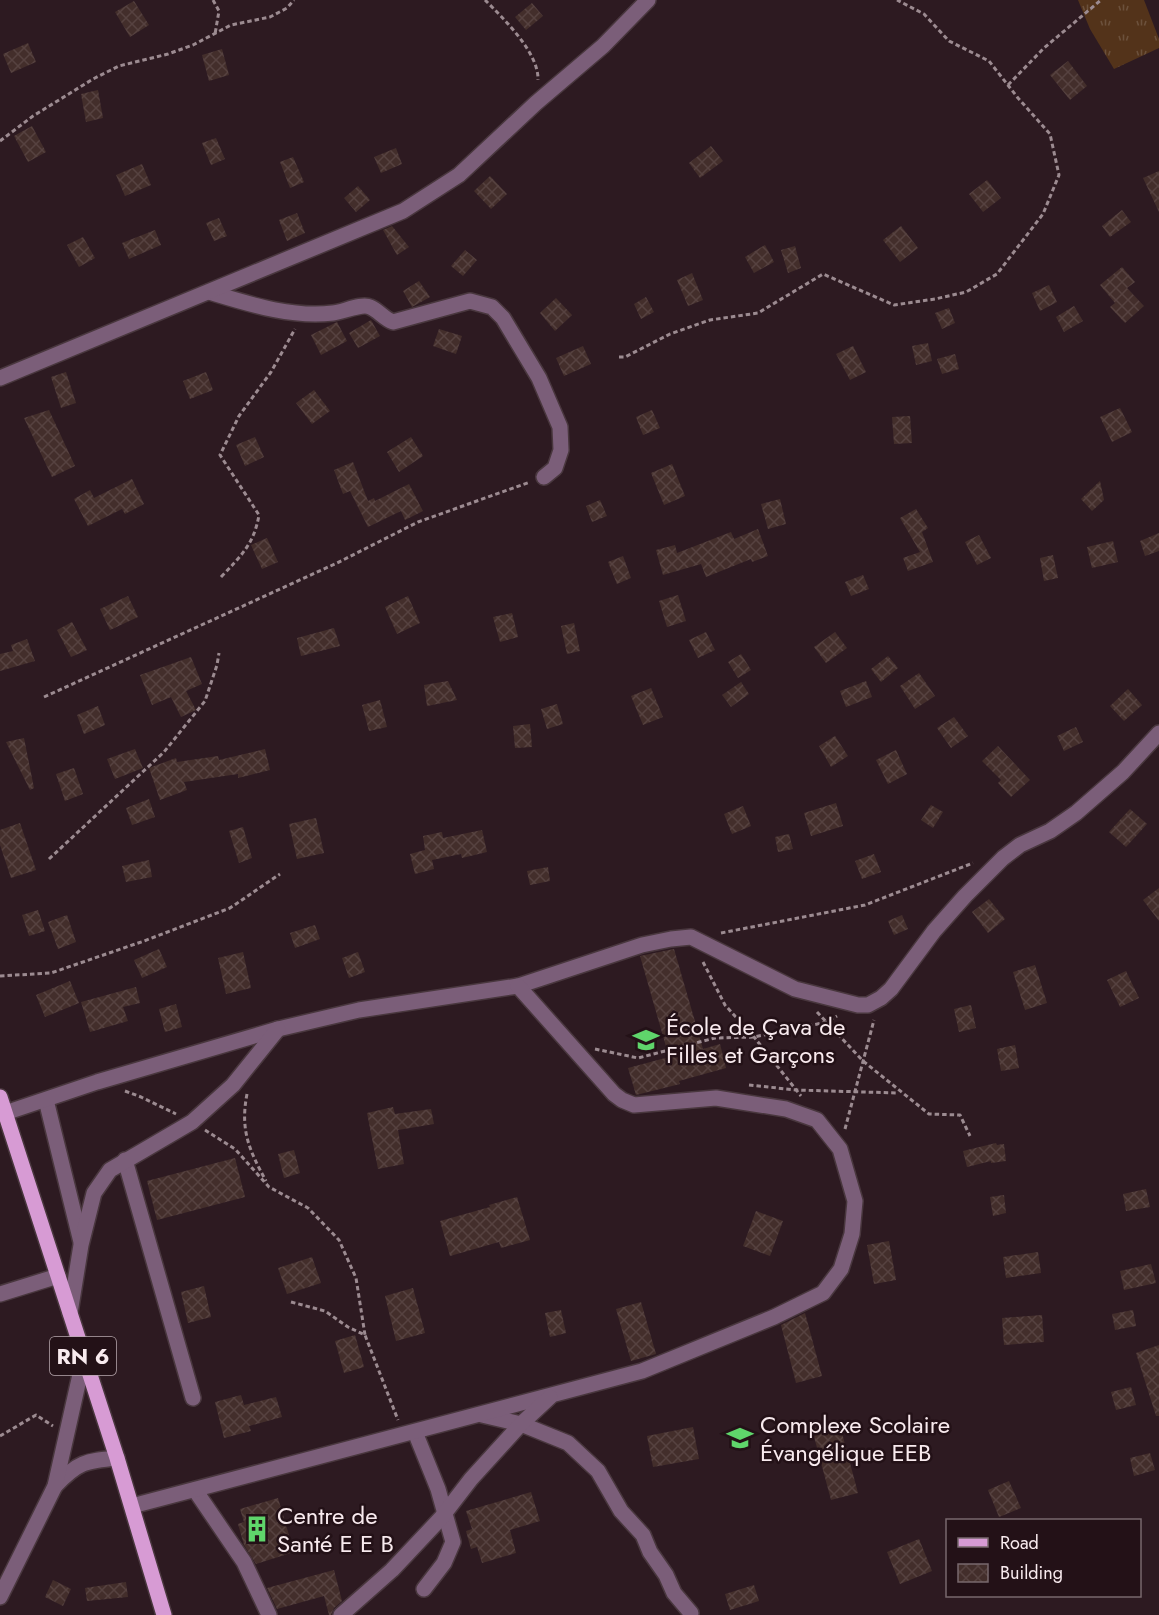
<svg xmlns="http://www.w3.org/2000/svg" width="1159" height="1615" viewBox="0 0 1159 1615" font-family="Jost,sans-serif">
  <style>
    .grass { fill: url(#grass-tufts) }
    .building { fill: url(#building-cross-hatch) }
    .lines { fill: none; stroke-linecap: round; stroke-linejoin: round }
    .minor-casing { stroke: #49373e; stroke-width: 18 }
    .major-casing { stroke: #49373e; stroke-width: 18 }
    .path { stroke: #9c8b91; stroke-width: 3; stroke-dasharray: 4.5 3; stroke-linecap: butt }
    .minor { stroke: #7b5e79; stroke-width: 15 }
    .major { stroke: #d79bd4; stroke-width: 15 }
    .labels { text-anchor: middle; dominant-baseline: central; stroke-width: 5; stroke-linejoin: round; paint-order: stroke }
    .shield { fill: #231117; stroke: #b8a9ae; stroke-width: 1.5 }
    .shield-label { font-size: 22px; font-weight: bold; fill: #f8eaee }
    .poi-label { font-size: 24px; fill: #f8eaee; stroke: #231117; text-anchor: start }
  </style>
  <defs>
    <pattern id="grass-tufts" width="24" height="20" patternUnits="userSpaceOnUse" patternTransform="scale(1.5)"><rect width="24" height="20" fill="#53331a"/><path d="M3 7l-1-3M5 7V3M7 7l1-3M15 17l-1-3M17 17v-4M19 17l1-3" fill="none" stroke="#6c513c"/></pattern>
    <pattern id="building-cross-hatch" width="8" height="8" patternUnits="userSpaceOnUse" patternTransform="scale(1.5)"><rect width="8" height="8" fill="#432e2b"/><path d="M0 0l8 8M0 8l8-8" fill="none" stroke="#564240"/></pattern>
  </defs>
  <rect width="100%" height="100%" fill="#2d1a21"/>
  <path class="grass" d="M1078 0H1144L1159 39V48L1114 69 1090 29Z"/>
  <g class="building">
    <path d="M134 1 149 25 130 37 115 12Z"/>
    <path d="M532 3 543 16 526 30 515 17Z"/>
    <path d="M28 43 36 62 11 73 3 54Z"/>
    <path d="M222 49 229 75 209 81 202 55Z"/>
    <path d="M1068 61 1087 86 1070 100 1050 75Z"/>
    <path d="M98 90 103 118 86 122 81 94Z"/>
    <path d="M32 126 46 152 28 162 14 136Z"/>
    <path d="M216 138 225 159 211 165 202 143Z"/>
    <path d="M711 146 723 161 700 178 689 163Z"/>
    <path d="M396 148 402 164 381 173 374 157Z"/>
    <path d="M293 157 304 182 290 188 280 162Z"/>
    <path d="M142 164 151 185 125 196 116 175Z"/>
    <path d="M1159 171V212L1143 178Z"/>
    <path d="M490 176 507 194 491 209 474 191Z"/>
    <path d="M987 180 1001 198 983 212 969 194Z"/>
    <path d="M358 186 370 200 356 212 344 198Z"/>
    <path d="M1122 210 1131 222 1110 237 1102 226Z"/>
    <path d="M297 213 305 233 287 241 279 220Z"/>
    <path d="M219 218 227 236 214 241 206 223Z"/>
    <path d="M392 226 409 247 397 255 383 230Z"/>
    <path d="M901 226 918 248 900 262 883 240Z"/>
    <path d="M155 230 161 245 129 259 122 243Z"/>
    <path d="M83 237 95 258 79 267 67 245Z"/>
    <path d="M765 245 774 262 754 273 745 257Z"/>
    <path d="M795 246 801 268 788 273 781 250Z"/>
    <path d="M465 250 477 260 463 276 451 266Z"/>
    <path d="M1122 267 1135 282 1127 288 1144 306 1125 323 1110 307 1115 303 1100 285Z"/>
    <path d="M692 273 703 300 688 306 677 280Z"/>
    <path d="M419 281 430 297 412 307 403 291Z"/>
    <path d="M1049 285 1057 302 1040 311 1032 293Z"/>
    <path d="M646 297 654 312 641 319 634 304Z"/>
    <path d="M556 298 572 315 555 331 540 313Z"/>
    <path d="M1074 306 1083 321 1064 332 1056 317Z"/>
    <path d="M949 308 955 323 942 329 935 313Z"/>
    <path d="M371 320 380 336 358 348 349 333Z"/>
    <path d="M337 322 347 341 321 355 311 335Z"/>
    <path d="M439 329 462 336 456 354 433 346Z"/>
    <path d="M928 343 932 361 916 365 912 346Z"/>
    <path d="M583 346 591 364 564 376 556 358Z"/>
    <path d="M853 346 866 372 850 380 836 354Z"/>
    <path d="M955 354 959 369 942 374 937 359Z"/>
    <path d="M66 372 76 403 61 408 51 377Z"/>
    <path d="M206 372 213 390 190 399 183 381Z"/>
    <path d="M314 390 330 411 312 424 296 403Z"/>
    <path d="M1120 408 1132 432 1112 442 1100 417Z"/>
    <path d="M49 410 75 466 52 477 24 418Z"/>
    <path d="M652 410 660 428 643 435 636 417Z"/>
    <path d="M910 416 912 443 894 444 892 417Z"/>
    <path d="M255 437 264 457 245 466 236 445Z"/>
    <path d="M411 437 423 456 399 472 387 452Z"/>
    <path d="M353 462 368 501 374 498 375 501 409 484 423 511 405 520 401 511 368 527 350 491 343 494 334 470Z"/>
    <path d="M672 464 685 496 664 505 651 473Z"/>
    <path d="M132 479 144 504 125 514 122 509 88 526 74 499 90 490 94 498Z"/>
    <path d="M1100 481 1104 500 1092 511 1081 499Z"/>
    <path d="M780 499 786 524 768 529 761 504Z"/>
    <path d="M600 500 607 516 592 522 586 506Z"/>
    <path d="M916 509 928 528 922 532 933 562 908 571 903 558 920 552 900 518Z"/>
    <path d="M758 529 768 556 752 562 751 559 706 577 701 564 663 575 656 550 675 545 677 553 731 532 734 539Z"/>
    <path d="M1159 533V551L1145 556 1140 541Z"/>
    <path d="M979 535 991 558 977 565 965 542Z"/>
    <path d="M267 538 278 562 262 569 251 545Z"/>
    <path d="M1113 541 1118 562 1092 568 1087 547Z"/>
    <path d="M1053 555 1058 578 1044 581 1040 558Z"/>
    <path d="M623 556 631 578 617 584 608 562Z"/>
    <path d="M863 575 869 589 851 596 845 582Z"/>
    <path d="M678 595 686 621 667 627 659 601Z"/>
    <path d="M128 596 138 617 110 630 100 609Z"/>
    <path d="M408 596 420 623 397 634 385 607Z"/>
    <path d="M512 613 518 637 500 642 493 617Z"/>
    <path d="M72 622 87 650 71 657 57 630Z"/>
    <path d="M574 623 580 651 567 654 561 626Z"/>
    <path d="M334 628 340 646 301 656 297 638Z"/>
    <path d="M706 632 715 650 698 658 689 640Z"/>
    <path d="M835 632 847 648 826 663 814 647Z"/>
    <path d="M27 639 35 661 0 671V654L13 651 11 645Z"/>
    <path d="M741 654 751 670 738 678 728 662Z"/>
    <path d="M888 656 898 668 881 682 871 669Z"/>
    <path d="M191 657 202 684 186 691 196 710 181 717 171 697 152 705 140 675Z"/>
    <path d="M919 673 935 696 915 709 900 686Z"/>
    <path d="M448 681 457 700 427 706 424 685Z"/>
    <path d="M866 681 872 697 846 707 840 691Z"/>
    <path d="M741 682 749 694 731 707 722 695Z"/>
    <path d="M651 688 663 717 643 725 631 696Z"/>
    <path d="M1128 689 1142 705 1124 721 1110 706Z"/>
    <path d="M380 700 387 727 369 731 362 705Z"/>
    <path d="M557 704 563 724 547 729 541 709Z"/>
    <path d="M98 706 105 725 84 734 77 715Z"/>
    <path d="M954 717 968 736 951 748 937 728Z"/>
    <path d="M530 724 532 747 515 748 513 726Z"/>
    <path d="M1076 727 1083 742 1064 751 1057 736Z"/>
    <path d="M835 736 848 756 831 767 819 746Z"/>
    <path d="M24 738 34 788 30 790 6 742Z"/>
    <path d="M998 746 1030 780 1011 797 998 783 1001 780 982 761Z"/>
    <path d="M135 749 143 768 115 779 107 759Z"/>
    <path d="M265 749 270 770 238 778V774L184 782 187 790 160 800 149 768 176 758 177 762 218 756 219 760Z"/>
    <path d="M896 750 907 774 888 784 876 760Z"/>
    <path d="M74 768 83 794 65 801 56 774Z"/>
    <path d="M149 799 155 817 132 825 126 808Z"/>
    <path d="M836 803 843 826 811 836 804 813Z"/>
    <path d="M931 805 943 812 933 828 921 820Z"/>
    <path d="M743 806 751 826 732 834 724 814Z"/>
    <path d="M1130 809 1147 824 1126 847 1109 832Z"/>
    <path d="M316 818 324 853 297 859 289 824Z"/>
    <path d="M20 823 36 870 11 878 0 845V830Z"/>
    <path d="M243 827 252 858 239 863 229 831Z"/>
    <path d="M482 830 487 852 462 858 461 854 432 860 434 869 415 874 410 854 425 850 423 836 442 832 443 838Z"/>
    <path d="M789 834 793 849 778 852 775 837Z"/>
    <path d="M874 854 881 872 862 879 855 861Z"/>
    <path d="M149 860 152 877 126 882 122 866Z"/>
    <path d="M548 867 550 881 530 885 527 871Z"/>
    <path d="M1159 888V921L1143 900Z"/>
    <path d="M989 899 1005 919 988 933 972 912Z"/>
    <path d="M38 910 45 931 29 936 22 915Z"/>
    <path d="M67 915 76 942 58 949 48 922Z"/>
    <path d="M902 915 908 929 894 935 888 921Z"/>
    <path d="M315 925 320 939 295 948 290 933Z"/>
    <path d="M159 949 167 967 142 978 134 960Z"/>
    <path d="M674 949 703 1049 720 1044 726 1068 679 1081 680 1084 636 1095 628 1068 669 1057 640 956Z"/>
    <path d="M243 952 251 988 226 994 218 958Z"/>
    <path d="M358 952 365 972 349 978 342 958Z"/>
    <path d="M1035 965 1047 1003 1025 1010 1013 972Z"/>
    <path d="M1126 971 1139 998 1120 1007 1107 980Z"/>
    <path d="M70 981 79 1003 45 1017 36 995Z"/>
    <path d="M136 987 140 1003 123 1007 128 1021 90 1032 81 1002Z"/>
    <path d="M176 1004 182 1027 165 1032 159 1009Z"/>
    <path d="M971 1005 976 1028 959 1032 954 1009Z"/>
    <path d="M1015 1045 1019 1068 1001 1071 997 1049Z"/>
    <path d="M393 1107 395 1114 431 1109 434 1124 398 1130 404 1164 378 1169 367 1113Z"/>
    <path d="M996 1143 997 1145 1004 1144 1006 1161 991 1163V1161L967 1167 963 1151Z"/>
    <path d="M294 1150 300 1173 284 1178 278 1154Z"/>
    <path d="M235 1158 245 1197 157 1220 147 1181Z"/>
    <path d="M1146 1189 1150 1207 1126 1211 1123 1194Z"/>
    <path d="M1004 1195 1006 1213 993 1216 990 1197Z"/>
    <path d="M517 1197 530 1240 501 1248 499 1242 450 1256 440 1221 490 1207 489 1205Z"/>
    <path d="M756 1211 783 1221 770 1256 743 1246Z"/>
    <path d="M889 1241 896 1280 874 1284 867 1245Z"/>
    <path d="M1038 1252 1041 1273 1006 1278 1003 1257Z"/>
    <path d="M312 1257 321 1283 287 1294 278 1268Z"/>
    <path d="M1151 1264 1156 1283 1124 1290 1120 1271Z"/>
    <path d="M204 1286 211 1317 188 1323 181 1292Z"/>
    <path d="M413 1288 425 1333 396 1341 385 1296Z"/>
    <path d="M641 1302 656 1354 631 1361 616 1309Z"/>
    <path d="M561 1310 566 1333 550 1337 545 1313Z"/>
    <path d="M1133 1310 1136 1326 1115 1330 1112 1314Z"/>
    <path d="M805 1313 822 1376 796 1383 781 1325Z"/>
    <path d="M1042 1315 1044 1342 1004 1345 1002 1318Z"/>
    <path d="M355 1335 364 1367 344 1373 335 1341Z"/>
    <path d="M1159 1345V1416H1156L1136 1353Z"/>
    <path d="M1131 1387 1136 1405 1116 1410 1111 1392Z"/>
    <path d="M241 1395 244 1405 276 1397 282 1417 249 1426 251 1431 224 1438 215 1402Z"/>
    <path d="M839 1422 858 1493 831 1500 812 1429Z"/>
    <path d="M693 1427 699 1459 653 1467 647 1436Z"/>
    <path d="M1150 1453 1155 1470 1134 1476 1130 1458Z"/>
    <path d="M1009 1481 1021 1508 999 1517 988 1490Z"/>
    <path d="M531 1492 540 1521 510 1530 516 1553 482 1563 477 1547 471 1549 466 1531 472 1529 466 1511Z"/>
    <path d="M278 1498 294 1552 256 1564 244 1545 238 1524 244 1522 240 1509Z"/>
    <path d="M919 1539 932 1571 900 1584 887 1552Z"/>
    <path d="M334 1570 342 1601 334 1608 331 1615H329L324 1596 277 1609 267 1588Z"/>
    <path d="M53 1580 71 1589 63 1606 45 1597Z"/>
    <path d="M126 1582 128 1597 87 1601 85 1588Z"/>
    <path d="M754 1585 759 1601 730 1610 725 1594Z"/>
  </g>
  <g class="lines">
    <g class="minor-casing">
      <g id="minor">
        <path d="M209 292C249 304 291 318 333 313 343 312 362 303 370 307 378 310 384 319 393 322L470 301 492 307 503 318 539 378 560 427 561 450 555 468 544 477"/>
        <path d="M0 378 403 211 459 175 536 103 603 46 648 0"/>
        <path d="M46 1100 81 1242"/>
        <path d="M5 1113 97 1082 278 1029 359 1010 518 986 642 945 671 939 691 937 795 989 858 1005H868L881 998 891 989 934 931 965 896 1003 858 1020 845 1050 831 1076 813 1123 772 1159 733"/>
        <path d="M125 1160 193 1398"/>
        <path d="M0 1294 58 1276"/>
        <path d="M70 1313 81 1245 94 1193 110 1170 192 1122 233 1085 278 1029"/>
        <path d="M482 1415 521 1424 568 1443 598 1471 621 1511 643 1535 650 1552 666 1575 674 1593 691 1613"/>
        <path d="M415 1432 438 1489 453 1542 444 1563 424 1589"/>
        <path d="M55 1486C78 1462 85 1461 117 1458"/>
        <path d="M195 1490 244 1562 269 1615"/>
        <path d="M132 1506 642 1371 774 1317 823 1293 841 1269 852 1234 855 1201 840 1149 817 1120 786 1109 716 1098 634 1105 622 1100 614 1094 518 986"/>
        <path d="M0 1597 55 1486 84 1357"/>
        <path d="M341 1615 392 1570 441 1518 471 1479 521 1424 550 1397"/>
      </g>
    </g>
    <g class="major-casing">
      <path id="major" d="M0 1097 117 1458 164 1615"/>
    </g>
    <g class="path">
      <path d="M213 0 219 11 215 34"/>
      <path d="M485 0C504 19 539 53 538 80"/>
      <path d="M1008 85 1044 48 1101 0"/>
      <path d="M0 141 33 116 93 79 119 66 168 54 193 45 231 25 270 17 287 8 294 0"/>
      <path d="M619 357H625L670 334 710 320 758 313 823 274 894 305 935 299 966 292 997 274 1043 214 1059 175 1050 134 1018 98 989 61 949 41 924 14 897 0"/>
      <path d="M221 577C241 556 254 544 259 515L220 455 239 416 271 372 295 329"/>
      <path d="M44 697 337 563 418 522 530 482"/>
      <path d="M49 859 164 752 205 701 217 665 219 653"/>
      <path d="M721 933 865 905 973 863"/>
      <path d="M703 962 725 1005 754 1037 801 1096"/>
      <path d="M0 976 51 973 144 941 230 908 280 874"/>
      <path d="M817 1012 863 1061 929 1114 960 1115 970 1136"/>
      <path d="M595 1049 638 1058 715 1038 754 1037 827 1022 837 1016"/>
      <path d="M749 1085 796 1090 898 1093"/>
      <path d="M125 1091 141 1097 176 1114"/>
      <path d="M247 1094C240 1130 249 1150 266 1181"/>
      <path d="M845 1129 874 1020"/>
      <path d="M205 1130 235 1149 269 1187 308 1208 339 1240 356 1278 365 1335"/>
      <path d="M291 1302 325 1311 348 1327 365 1335 398 1420"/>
      <path d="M0 1436 36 1415 53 1426"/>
    </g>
    <use href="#minor" class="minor"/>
    <use href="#major" class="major"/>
  </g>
  <defs>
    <g id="school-bare" transform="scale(2.07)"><path d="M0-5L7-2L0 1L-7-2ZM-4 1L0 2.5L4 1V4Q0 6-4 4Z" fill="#5fd56b" stroke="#231117" stroke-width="2.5" paint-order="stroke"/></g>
    <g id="building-bare" transform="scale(2.07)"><path d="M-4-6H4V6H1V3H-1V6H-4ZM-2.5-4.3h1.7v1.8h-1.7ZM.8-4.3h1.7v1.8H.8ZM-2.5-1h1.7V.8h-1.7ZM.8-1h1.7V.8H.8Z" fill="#5fd56b" stroke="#231117" stroke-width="2.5" paint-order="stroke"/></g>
  </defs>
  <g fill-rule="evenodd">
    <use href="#school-bare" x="646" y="1040"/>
    <use href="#school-bare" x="740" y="1438"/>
    <use href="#building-bare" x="257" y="1529"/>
  </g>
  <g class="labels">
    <rect class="shield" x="50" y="1337" width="66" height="38" rx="4.5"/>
    <g class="shield-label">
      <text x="83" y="1356">RN 6</text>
    </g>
    <g class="poi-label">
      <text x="666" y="1026">École de Çava de<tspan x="666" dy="28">Filles et Garçons</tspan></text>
      <text x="760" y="1424">Complexe Scolaire<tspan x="760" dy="28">Évangélique EEB</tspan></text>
      <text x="277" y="1515">Centre de<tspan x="277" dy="28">Santé E E B</tspan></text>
    </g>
  </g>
  <rect x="946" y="1519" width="195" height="78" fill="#231117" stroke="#78686d" stroke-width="1.5"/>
  <rect x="958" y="1538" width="30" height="9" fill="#d79bd4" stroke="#78686d" stroke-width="1.5"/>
  <text x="1000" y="1549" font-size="18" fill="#f8eaee">Road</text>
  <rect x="958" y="1564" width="30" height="18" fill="url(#building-cross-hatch)" stroke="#78686d" stroke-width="1.5"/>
  <text x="1000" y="1579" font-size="18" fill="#f8eaee">Building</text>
</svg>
